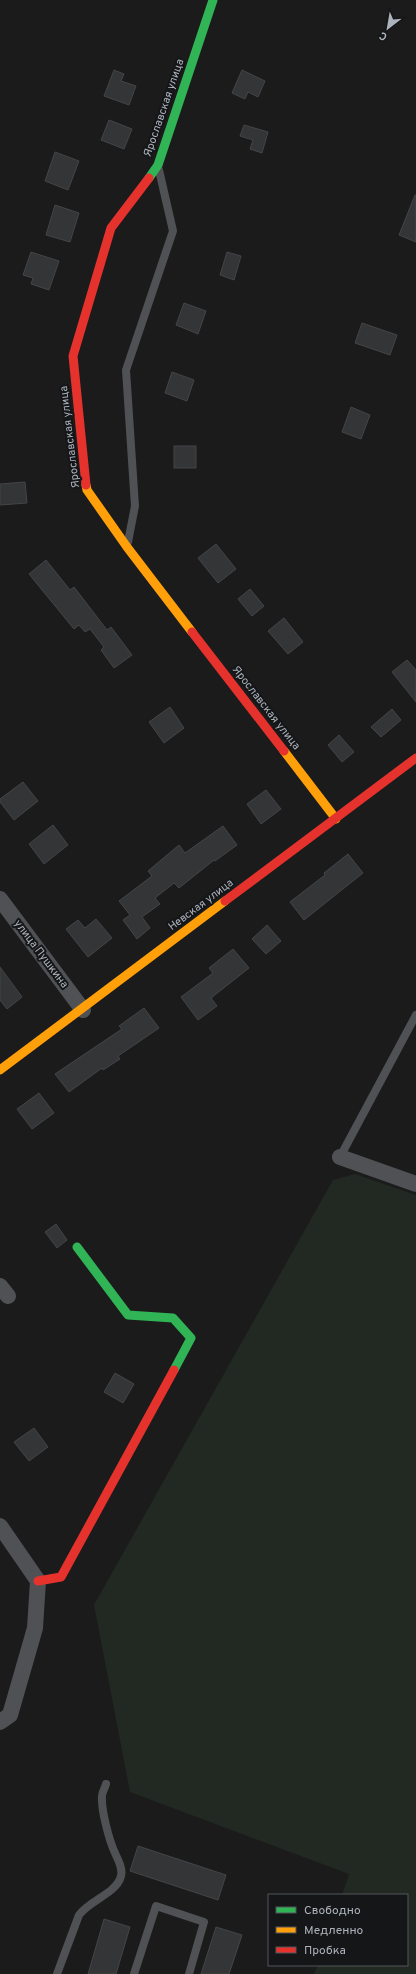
<svg xmlns="http://www.w3.org/2000/svg" width="416" height="1974" viewBox="0 0 416 1974" font-family="Overpass,sans-serif">
  <style>
    .green { fill: #212922 }
    .building { fill: #343536; stroke: #444548 }
    .lines { fill: none; stroke-linecap: round; stroke-linejoin: round }
    .lane { stroke: #4f5155; stroke-width: 8 }
    .street { stroke: #4f5155; stroke-width: 16 }
    .fast { stroke: #30b455; stroke-width: 9 }
    .slow { stroke: #ff9f0a; stroke-width: 9 }
    .jam { stroke: #e5322d; stroke-width: 9 }
    .labels { text-anchor: middle; dominant-baseline: central; stroke-width: 4; stroke-linejoin: round; paint-order: stroke }
    .street-label { font-size: 11px; fill: #adb3bc; stroke: #151618 }
  </style>
  <rect width="100%" height="100%" fill="#1b1b1c"/>
  <path class="green" d="M355 1174 416 1195V1974H314L318 1965H407V1895H342L349 1874 130 1792 94 1605 333 1180Z"/>
  <g class="building">
    <path d="M114 70 124 74 121 81 136 86 129 105 104 96Z"/>
    <path d="M242 70 265 81 258 97 248 92 245 99 232 93Z"/>
    <path d="M109 120 132 129 124 149 101 140Z"/>
    <path d="M244 125 268 132 262 153 250 149 253 140 240 136Z"/>
    <path d="M55 152 79 161 68 190 45 181Z"/>
    <path d="M415 195H416V242L399 235Z"/>
    <path d="M55 205 79 213 70 242 46 235Z"/>
    <path d="M31 252 59 261 49 290 31 284 33 278 23 275Z"/>
    <path d="M227 252 241 256 234 280 220 275Z"/>
    <path d="M184 303 206 311 198 334 176 325Z"/>
    <path d="M362 323 397 335 390 355 355 343Z"/>
    <path d="M172 372 194 380 187 401 165 393Z"/>
    <path d="M351 407 370 415 361 439 342 432Z"/>
    <rect x="174" y="446" width="22" height="22"/>
    <path d="M25 482 27 503 0 505V484Z"/>
    <path d="M216 544 236 569 218 583 198 558Z"/>
    <path d="M46 560 70 590 74 587 107 630 111 627 132 655 114 668 101 650 104 647 90 629 85 632 79 625 74 629 29 574Z"/>
    <path d="M250 589 264 606 252 616 238 599Z"/>
    <path d="M284 618 303 642 288 654 268 631Z"/>
    <path d="M407 660 416 670V702L392 672Z"/>
    <path d="M170 707 184 728 164 743 149 722Z"/>
    <path d="M392 709 401 720 381 737 371 727Z"/>
    <path d="M339 735 354 752 342 762 328 745Z"/>
    <path d="M23 782 38 801 14 820 0 802V799Z"/>
    <path d="M266 790 281 809 261 824 247 804Z"/>
    <path d="M53 825 68 845 44 864 29 844Z"/>
    <path d="M223 826 237 845 215 861 214 860 179 888 174 883 155 898 160 904 142 917 150 928 137 939 123 920 130 915 119 901 152 876 148 871 179 845 185 853Z"/>
    <path d="M348 854 363 873 304 920 290 902 325 875 324 873Z"/>
    <path d="M96 919 112 938 88 957 66 929 78 920 85 928Z"/>
    <path d="M267 925 281 941 266 954 252 939Z"/>
    <path d="M233 949 249 968 211 998 217 1006 198 1020 181 997 213 973 209 968Z"/>
    <path d="M0 967 22 997 7 1009 0 1000Z"/>
    <path d="M144 1008 159 1028 118 1056 120 1059 103 1070 102 1068 69 1092 55 1074 122 1029 119 1026Z"/>
    <path d="M39 1093 54 1113 32 1129 17 1109Z"/>
    <path d="M56 1224 67 1240 57 1248 45 1232Z"/>
    <path d="M115 1373 134 1384 123 1403 104 1392Z"/>
    <path d="M34 1428 48 1447 29 1461 14 1442Z"/>
    <path d="M138 1846 226 1875 218 1900 130 1871Z"/>
    <path d="M104 1919 130 1927 116 1974H88Z"/>
    <path d="M216 1927 242 1935 229 1974H201Z"/>
  </g>
  <g class="lines">
    <g class="lane">
      <path d="M128 542 135 506 126 370 173 231 159 170"/>
      <path d="M340 1157 416 1015"/>
      <path d="M57 1974 79 1915C90 1900 117 1893 121 1876 123 1868 118 1860 115 1853 109 1840 101 1810 102 1796 102 1792 105 1788 106 1784"/>
      <path d="M134 1974 156 1906 204 1922 189 1974"/>
    </g>
    <g class="street">
      <path d="M0 899 83 1010"/>
      <path d="M340 1157 416 1184"/>
      <path d="M0 1286 8 1296"/>
      <path d="M0 1526 38 1581 35 1628 10 1715 0 1722"/>
    </g>
    <g class="fast">
      <path d="M149 178 158 165 213 0"/>
      <path d="M77 1247 128 1315 173 1318 191 1338 174 1370"/>
    </g>
    <g class="slow">
      <path d="M86 485 87 490 127 547 192 632"/>
      <path d="M284 751 336 819"/>
      <path d="M0 1070 225 901"/>
    </g>
    <g class="jam">
      <path d="M86 485 73 356 111 228 149 178"/>
      <path d="M192 632 284 751"/>
      <path d="M225 901 416 758"/>
      <path d="M38 1581 61 1577 174 1370"/>
    </g>
  </g>
  <g class="labels">
    <g class="street-label">
      <text transform="translate(164 108) rotate(-71)">Ярославская улица</text>
      <text transform="translate(70 437) rotate(-97)">Ярославская улица</text>
      <text transform="translate(266 708) rotate(52)">Ярославская улица</text>
      <text transform="translate(201 905) rotate(-37)">Невская улица</text>
      <text transform="translate(41 954) rotate(53)">улица Пушкина</text>
    </g>
  </g>
  <rect x="268" y="1894" width="140" height="72" fill="#151618" stroke="#52555a"/>
  <rect x="276" y="1907" width="20" height="6" fill="#30b455" stroke="#52555a"/>
  <text x="304" y="1914" font-size="12" fill="#adb3bc">Свободно</text>
  <rect x="276" y="1927" width="20" height="6" fill="#ff9f0a" stroke="#52555a"/>
  <text x="304" y="1934" font-size="12" fill="#adb3bc">Медленно</text>
  <rect x="276" y="1947" width="20" height="6" fill="#e5322d" stroke="#52555a"/>
  <text x="304" y="1954" font-size="12" fill="#adb3bc">Пробка</text>
  <g transform="translate(388 28) rotate(211)" stroke="#151618" stroke-width="3" paint-order="stroke">
  <path d="M0-3L7 15L0 10L-7 15Z" fill="#adb3bc"/>
  <text y="-6" font-size="11" font-weight="bold" text-anchor="middle" fill="#adb3bc">С</text>
  </g>
</svg>
